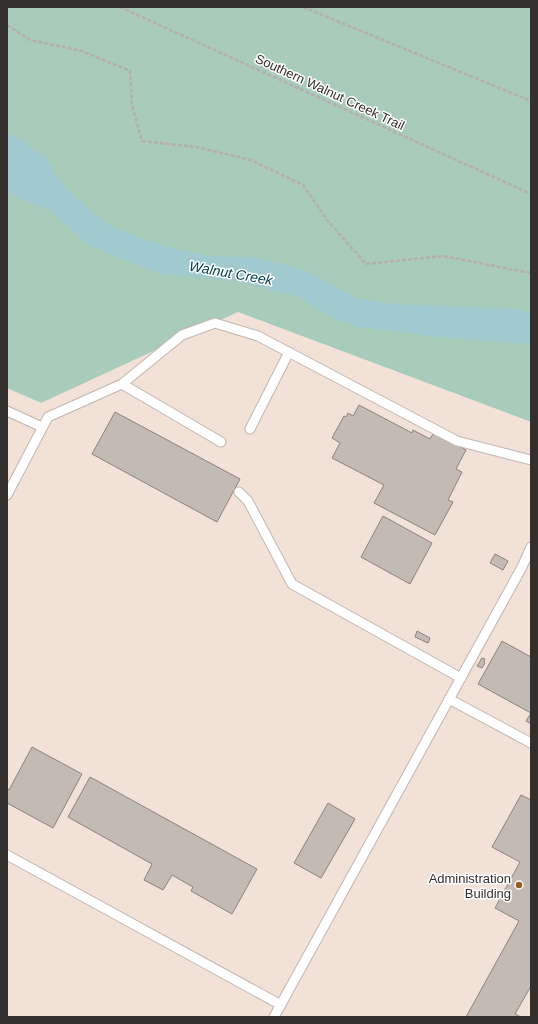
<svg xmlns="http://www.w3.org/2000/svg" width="538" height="1024" viewBox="0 0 538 1024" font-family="Arial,sans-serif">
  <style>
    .built { fill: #f2e1d6 }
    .forest { fill: #a8cbba }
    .water { fill: #a0cacf }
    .building { fill: #c3bab4; stroke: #8b837d }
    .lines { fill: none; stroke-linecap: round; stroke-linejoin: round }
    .lane-casing { stroke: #c0b6b0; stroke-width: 11 }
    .path { stroke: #b6aea9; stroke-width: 2.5; stroke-dasharray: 4 2; stroke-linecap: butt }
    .lane { stroke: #fff; stroke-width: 9 }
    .poi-dot { fill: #995b21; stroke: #fff; stroke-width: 1.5 }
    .labels { text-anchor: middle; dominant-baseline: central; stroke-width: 3; stroke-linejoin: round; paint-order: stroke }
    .street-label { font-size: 13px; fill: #332f2c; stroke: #fff }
    .poi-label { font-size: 13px; fill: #332f2c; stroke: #fff; text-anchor: end }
    .water-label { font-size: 14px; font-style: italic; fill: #004046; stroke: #fff }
  </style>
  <rect width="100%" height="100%" fill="#f9efe9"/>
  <path class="built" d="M238 312 531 422V1017H7V388L41 403Z"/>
  <path class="forest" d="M7 7H531V422L238 312 41 403 7 388Z"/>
  <path class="water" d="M7 133 17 137 47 158 56 176 66 188 92 212 112 227 168 247 206 256 249 257 276 262 310 272 356 298 393 304 514 309 531 312V344L438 337 359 327 334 319 301 297 236 281 161 274 89 245 50 211 7 192Z"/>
  <g class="building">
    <path d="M359 405 412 433 413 430 430 439 434 432 466 450 456 469 462 472 448 500 453 502 435 535 374 503 384 485 332 458 340 443 332 438 344 416 346 417 348 413 353 416Z"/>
    <path d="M115 412 240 479 217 522 92 454Z"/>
    <path d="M383 516 432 543 410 584 361 557Z"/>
    <path d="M495 554 508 561 503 570 490 563Z"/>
    <path d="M417 631 430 638 428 643 415 637Z"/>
    <path d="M502 641 531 657V724L526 721 531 713 478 684Z"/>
    <path d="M482 658 485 659 484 662 485 663 482 668 477 666Z"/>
    <path d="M32 747 82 774 53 828 7 803V788L9 790Z"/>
    <path d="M90 777 257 869 232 914 191 891 193 887 172 875 163 890 144 880 152 864 68 817Z"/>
    <path d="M521 795 531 800V986L515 1014 521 1017H466L519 921 495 908 520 862 492 847Z"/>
    <path d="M328 803 355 819 321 878 294 863Z"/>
  </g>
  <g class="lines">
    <g class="lane-casing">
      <g id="lane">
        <path d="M122 384 221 442"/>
        <path d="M7 411 42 427"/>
        <path d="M250 429 289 352"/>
        <path d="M239 492 248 501 292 584 461 678"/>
        <path d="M7 495 48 417 122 384 182 335 215 323 258 336 457 441 531 460"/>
        <path d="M449 699 531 743"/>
        <path d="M7 855 281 1005"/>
        <path d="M274 1017 522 567 531 547"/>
      </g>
    </g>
    <g class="path">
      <path d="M120 7 531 194"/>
      <path d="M303 7 531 101"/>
      <path d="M7 25 30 40 82 51 130 71 132 105 142 141 196 147 251 160 303 185 327 220 366 264 443 256 531 273"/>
    </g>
    <use href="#lane" class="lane"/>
  </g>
  <circle class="poi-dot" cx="519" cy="885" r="4"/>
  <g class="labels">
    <g class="street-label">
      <text transform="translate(330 92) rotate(25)">Southern Walnut Creek Trail</text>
    </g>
    <g class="poi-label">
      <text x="511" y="878">Administration<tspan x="511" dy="15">Building</tspan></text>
    </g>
    <g class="water-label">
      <text transform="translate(231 273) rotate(10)">Walnut Creek</text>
    </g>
  </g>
  <rect width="538" height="1024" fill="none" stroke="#332f2c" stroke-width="16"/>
</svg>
